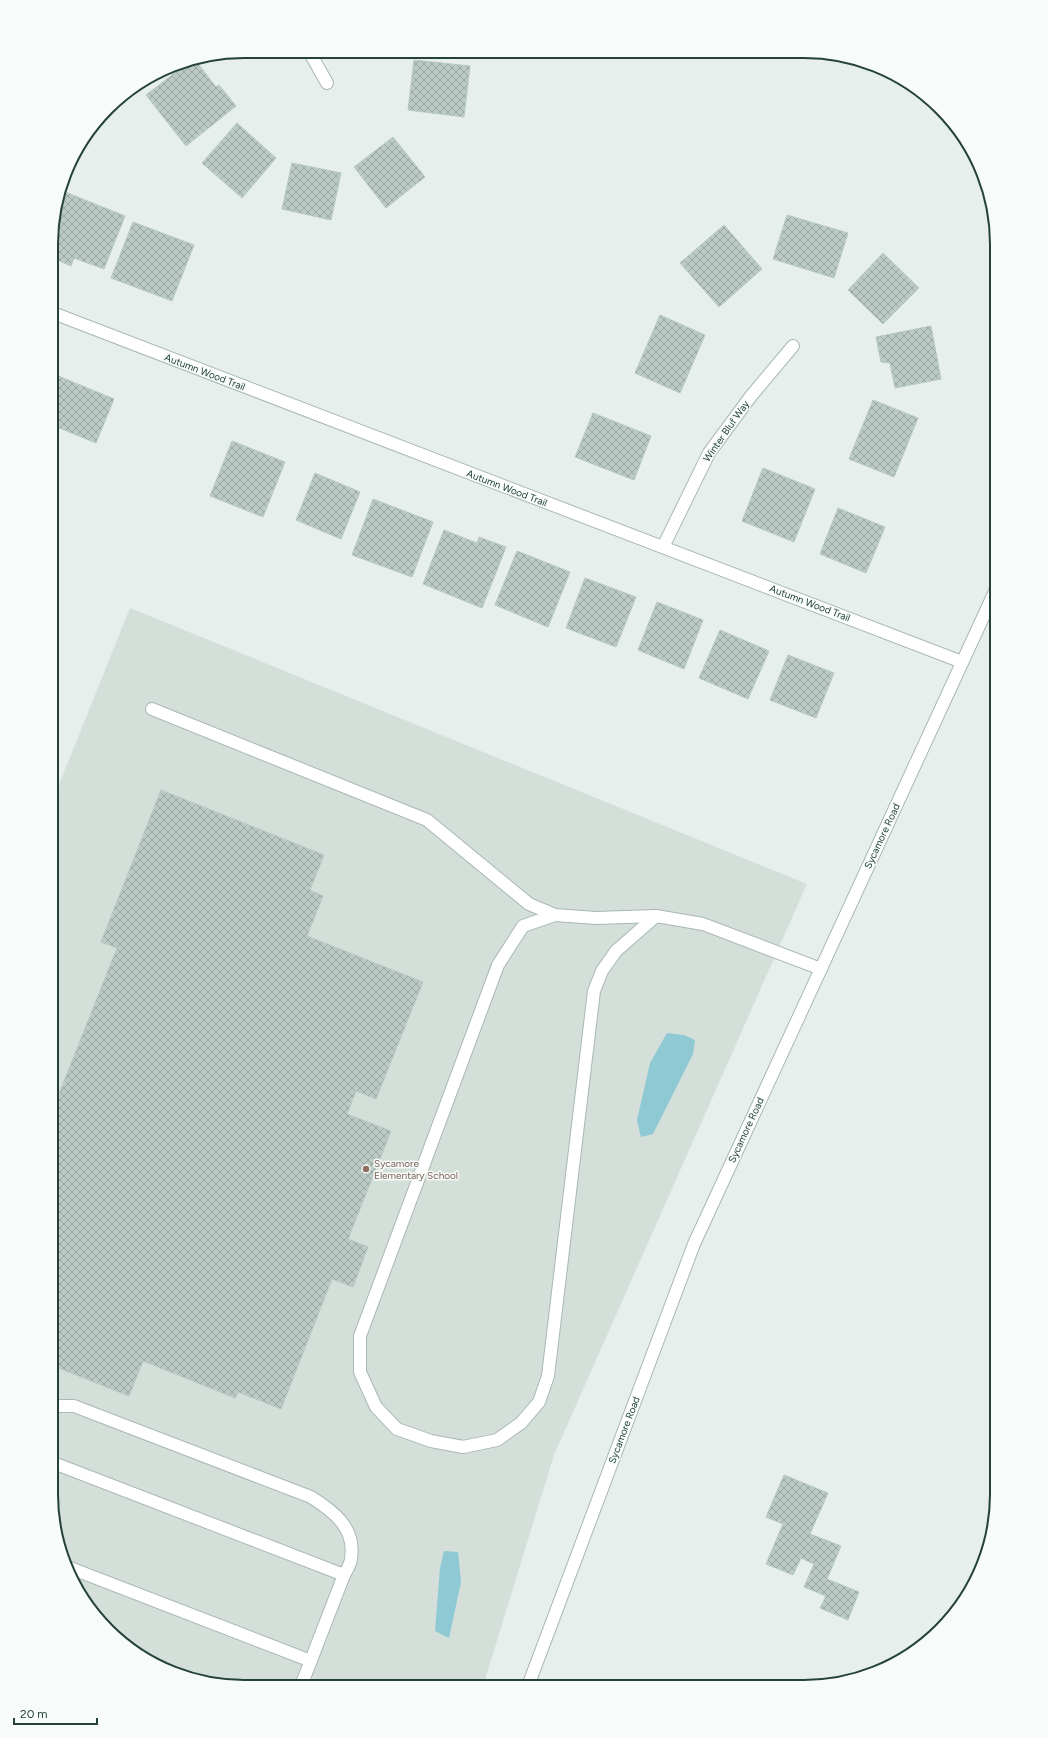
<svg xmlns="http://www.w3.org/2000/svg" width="1048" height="1738" viewBox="0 0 1048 1738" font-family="Figtree,sans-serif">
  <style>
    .built { fill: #d4dfda }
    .water { fill: #8ec9d4 }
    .building { fill: url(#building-cross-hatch); stroke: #b8c9c2 }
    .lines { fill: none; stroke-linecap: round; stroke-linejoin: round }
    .service-casing { stroke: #a8b8b2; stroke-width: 14 }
    .minor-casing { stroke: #a8b8b2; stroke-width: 14 }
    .tertiary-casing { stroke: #a8b8b2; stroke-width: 14 }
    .service { stroke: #fff; stroke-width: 12 }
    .minor { stroke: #fff; stroke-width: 12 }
    .tertiary { stroke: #fff; stroke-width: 12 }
    .education-dot { fill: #8d6e63; stroke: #f7fbf9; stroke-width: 1.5 }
    .labels { text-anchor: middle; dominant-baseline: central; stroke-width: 3; stroke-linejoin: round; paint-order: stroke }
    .street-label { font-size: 10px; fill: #24423a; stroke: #f7fbf9 }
    .education-label { font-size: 10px; fill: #785e54; stroke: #f7fbf9; text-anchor: start }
    .rim { fill: none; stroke: #24423a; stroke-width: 2 }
  </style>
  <defs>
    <pattern id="building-cross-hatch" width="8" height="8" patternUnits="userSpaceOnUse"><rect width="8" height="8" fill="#bbcac4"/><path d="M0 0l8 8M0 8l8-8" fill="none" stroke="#98a6a0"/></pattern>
  </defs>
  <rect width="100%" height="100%" fill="#e6efeb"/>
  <path class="built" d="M130 608 807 884 554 1455 483 1686 219 1685 171 1672 127 1647 91 1612 66 1567 51 1494 52 802Z"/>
  <g class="water">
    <path d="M667 1033 684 1035 695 1040 693 1054 653 1134 641 1137 637 1120 650 1063Z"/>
    <path d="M444 1551 458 1552 461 1582 449 1638 435 1631 440 1568Z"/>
  </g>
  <g class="building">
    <path d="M414 60 470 66 464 117 408 110Z"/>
    <path d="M196 61 216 87 219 85 236 106 186 146 146 95 189 62Z"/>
    <path d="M237 123 276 158 242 198 202 163Z"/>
    <path d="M393 137 425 177 386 208 354 167Z"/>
    <path d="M292 163 341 173 331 220 282 209Z"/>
    <path d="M65 192 125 216 104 269 74 258 71 266 53 258V225Z"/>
    <path d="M787 215 848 233 834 278 773 259Z"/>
    <path d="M133 222 194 245 172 301 111 278Z"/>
    <path d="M724 225 762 269 719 307 680 263Z"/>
    <path d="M883 253 919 288 883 324 848 290Z"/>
    <path d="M660 315 705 335 680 393 635 373Z"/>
    <path d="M931 326 941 379 895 388 890 363 881 362 876 337Z"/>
    <path d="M56 375 114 399 96 443 52 425V383Z"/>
    <path d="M873 400 918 418 894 477 849 459Z"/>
    <path d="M593 413 651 436 634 480 575 457Z"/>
    <path d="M232 441 285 462 263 517 210 496Z"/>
    <path d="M763 468 815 489 794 542 742 521Z"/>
    <path d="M315 473 360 492 341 539 296 520Z"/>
    <path d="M373 499 433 522 412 577 352 555Z"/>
    <path d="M838 508 885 527 866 573 820 554Z"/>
    <path d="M444 530 477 543 479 537 506 547 482 608 423 584Z"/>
    <path d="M517 551 570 572 548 627 495 605Z"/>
    <path d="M585 578 636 597 616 647 566 628Z"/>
    <path d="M657 602 703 620 684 669 638 650Z"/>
    <path d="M720 630 769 651 748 699 699 678Z"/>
    <path d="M788 655 834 673 816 718 770 700Z"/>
    <path d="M161 790 324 855 310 890 323 896 307 936 423 982 376 1099 356 1091 347 1114 391 1131 348 1239 368 1247 353 1287 332 1279 281 1409 238 1392 235 1398 143 1361 129 1396 51 1365V1114L117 948 101 942Z"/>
    <path d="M784 1475 828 1493 810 1534 841 1546 827 1579 859 1592 848 1620 820 1608 826 1596 804 1587 814 1564 801 1558 793 1575 766 1564 783 1524 766 1517Z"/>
  </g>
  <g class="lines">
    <g class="service-casing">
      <g id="service">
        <path d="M152 709 427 820 529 904 555 915 596 918 656 916 703 924 821 969"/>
        <path d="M555 915 523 926 498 965 360 1336V1372L376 1407 397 1429 431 1441 463 1447 497 1440 521 1423 539 1402 548 1376 594 991 602 971 616 951 656 916"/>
        <path d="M51 1408 54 1406H74L311 1497C333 1511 356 1528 351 1558 351 1564 347 1570 344 1575"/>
        <path d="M51 1462 344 1575 301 1686"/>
        <path d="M65 1566 311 1661"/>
      </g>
    </g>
    <g class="minor-casing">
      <g id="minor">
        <path d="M309 51 327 83"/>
        <path d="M53 313 962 662"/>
        <path d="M663 547 709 453 751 396 793 346"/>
      </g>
    </g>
    <g class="tertiary-casing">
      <path id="tertiary" d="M528 1686 694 1244 997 587"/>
    </g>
    <use href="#service" class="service"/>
    <use href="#minor" class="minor"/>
    <use href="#tertiary" class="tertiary"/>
  </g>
  <circle class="education-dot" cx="366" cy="1169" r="4"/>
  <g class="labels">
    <g class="street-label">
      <text transform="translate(205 372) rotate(21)">Autumn Wood Trail</text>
      <text transform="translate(726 431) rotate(-55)">Winter Bluf Way</text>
      <text transform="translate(507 488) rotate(21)">Autumn Wood Trail</text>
      <text transform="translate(810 603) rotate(21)">Autumn Wood Trail</text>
      <text transform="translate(882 836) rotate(-65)">Sycamore Road</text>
      <text transform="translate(746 1130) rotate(-65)">Sycamore Road</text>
      <text transform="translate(624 1430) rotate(-69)">Sycamore Road</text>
    </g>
    <g class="education-label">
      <text x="374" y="1163">Sycamore<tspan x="374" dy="12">Elementary School</tspan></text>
    </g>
  </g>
  <path d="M0 0H1048V1738H0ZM244 58H804A186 186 0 0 1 990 244V1494A186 186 0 0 1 804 1680H244A186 186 0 0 1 58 1494V244A186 186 0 0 1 244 58Z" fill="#f7fbf9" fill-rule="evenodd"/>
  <path class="rim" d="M244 58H804A186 186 0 0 1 990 244V1494A186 186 0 0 1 804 1680H244A186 186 0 0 1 58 1494V244A186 186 0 0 1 244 58Z"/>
  <path d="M14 1718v6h83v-6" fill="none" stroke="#24423a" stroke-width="2"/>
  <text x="20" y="1718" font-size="12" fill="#24423a" stroke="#f7fbf9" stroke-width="3" paint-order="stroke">20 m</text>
</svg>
